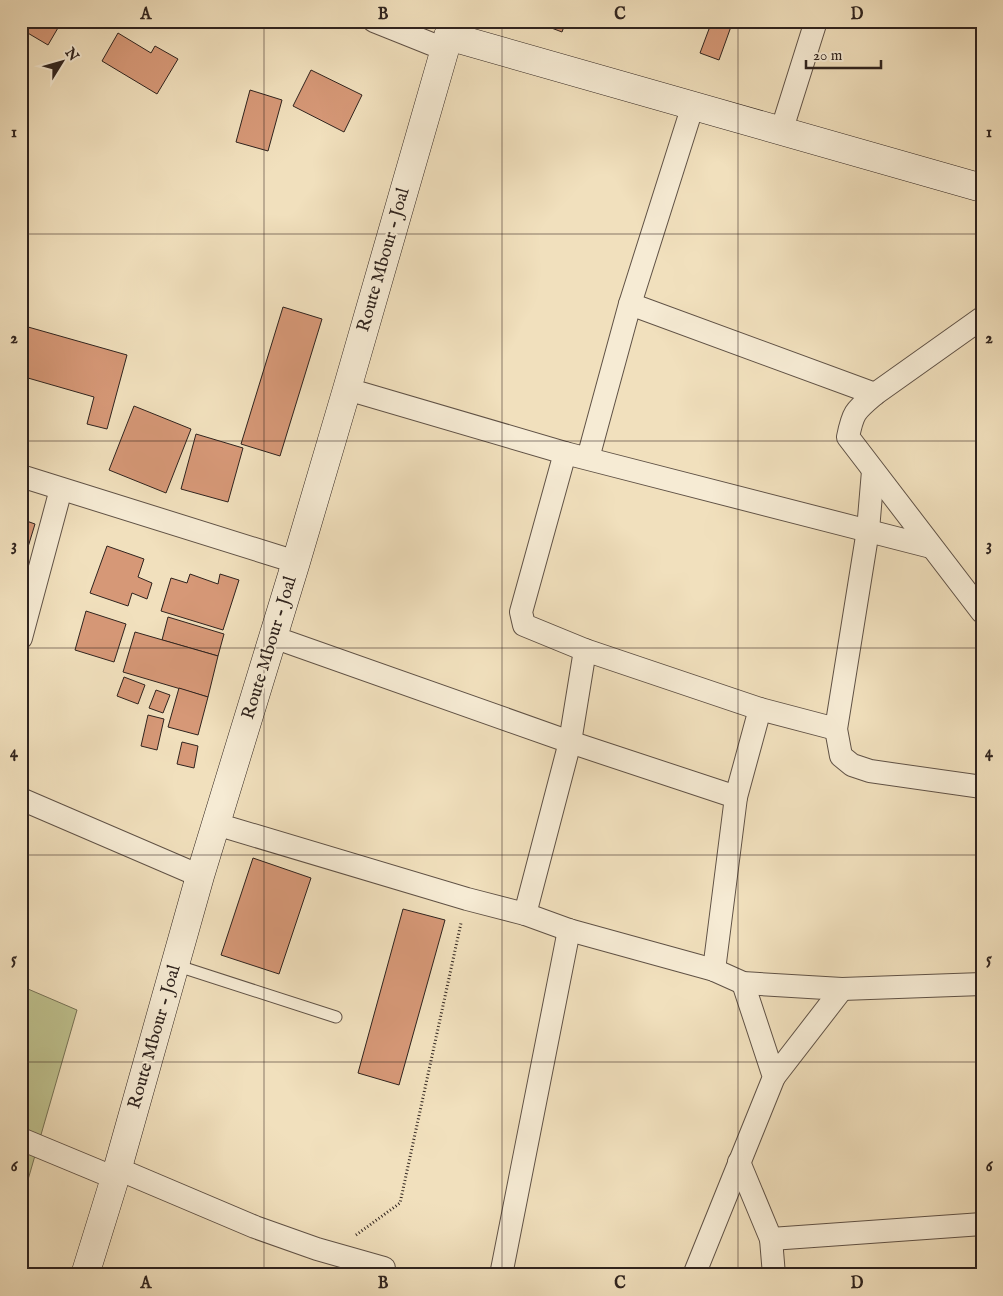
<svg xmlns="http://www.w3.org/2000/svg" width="1003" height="1296" viewBox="0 0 1003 1296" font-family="'IM FELL English',serif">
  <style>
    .green { fill: #bec18e; stroke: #767256 }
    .building { fill: #d69877; stroke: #2f231e }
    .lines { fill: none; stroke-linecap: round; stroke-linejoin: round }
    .service-casing { stroke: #605246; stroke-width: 13 }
    .minor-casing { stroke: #605246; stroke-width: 24 }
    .secondary-casing { stroke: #2f231e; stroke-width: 29 }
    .path { stroke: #2f231e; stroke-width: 3; stroke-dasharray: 1 2.5; stroke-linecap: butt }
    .service { stroke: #f6ebd4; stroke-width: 11 }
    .minor { stroke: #f6ebd4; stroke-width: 22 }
    .secondary { stroke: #f6ebd4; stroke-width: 28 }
    .grid { fill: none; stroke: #2f231e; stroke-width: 1; stroke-opacity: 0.55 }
    .labels { text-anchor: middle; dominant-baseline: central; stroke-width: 4.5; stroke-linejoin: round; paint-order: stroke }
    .street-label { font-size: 18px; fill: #2f231e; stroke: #f6ebd4 }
    .neatline { fill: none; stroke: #2f231e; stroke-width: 2 }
    .grid-label { font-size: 16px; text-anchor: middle; font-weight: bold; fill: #2f231e }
  </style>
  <rect width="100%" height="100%" fill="#f1e0bd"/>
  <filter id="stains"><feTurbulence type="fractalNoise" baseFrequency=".004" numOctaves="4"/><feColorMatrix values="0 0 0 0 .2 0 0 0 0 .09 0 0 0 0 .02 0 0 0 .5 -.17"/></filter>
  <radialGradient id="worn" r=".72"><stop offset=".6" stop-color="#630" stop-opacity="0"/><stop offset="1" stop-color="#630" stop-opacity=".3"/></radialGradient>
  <path class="green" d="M21 986 77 1010 21 1204Z"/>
  <g class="building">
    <path d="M21 21H62L48 45 21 29Z"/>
    <path d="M533 21H566L562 32Z"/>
    <path d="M712 21H733L719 60 700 53Z"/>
    <path d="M118 33 151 53 155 46 178 59 157 94 102 61Z"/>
    <path d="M311 70 362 95 344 132 293 106Z"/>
    <path d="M250 90 282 100 268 151 236 142Z"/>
    <path d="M283 307 322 319 280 456 241 444Z"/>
    <path d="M21 325 127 355 107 429 87 424 94 397 21 376Z"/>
    <path d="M134 406 191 429 166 493 109 470Z"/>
    <path d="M196 434 243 448 228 502 181 489Z"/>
    <path d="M21 519 35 524 21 570Z"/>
    <path d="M107 546 144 559 138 577 152 583 147 599 132 593 128 606 90 593Z"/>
    <path d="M190 574 218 584 220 574 239 580 223 630 161 611 171 578 187 583Z"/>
    <path d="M86 611 126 624 114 662 75 650Z"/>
    <path d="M168 617 224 634 218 656 162 640Z"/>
    <path d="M135 632 218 656 208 697 123 672Z"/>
    <path d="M124 677 145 685 138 704 117 696Z"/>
    <path d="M179 688 208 697 198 735 168 727Z"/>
    <path d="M156 690 170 695 163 713 149 708Z"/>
    <path d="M148 715 164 719 157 750 141 746Z"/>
    <path d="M182 742 198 746 194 768 177 764Z"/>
    <path d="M253 858 311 878 279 974 221 955Z"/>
    <path d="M403 909 445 920 399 1085 358 1073Z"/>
  </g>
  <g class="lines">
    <g class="service-casing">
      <path id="service" d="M175 965 336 1017"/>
    </g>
    <g class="minor-casing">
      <g id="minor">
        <path d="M374 21 444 49"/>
        <path d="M781 132 816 21"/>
        <path d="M630 304 875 394"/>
        <path d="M982 318 875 394C855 411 853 412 848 437L982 612"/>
        <path d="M347 389 565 453 931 547"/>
        <path d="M565 453 521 612 524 625 585 650 760 709 836 729"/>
        <path d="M588 458 630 304 693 105"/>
        <path d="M873 471 868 530 836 729 841 756 852 765 870 771 982 787"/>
        <path d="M21 476 296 562"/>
        <path d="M273 637 570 742 736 797"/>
        <path d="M21 638 61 489"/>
        <path d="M21 799 200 876"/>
        <path d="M216 824 467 899 525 914 569 930 714 970 743 983 842 989 982 984"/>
        <path d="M525 914 570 742 585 650"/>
        <path d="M714 970 736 797 760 709"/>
        <path d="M774 1077 842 989"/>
        <path d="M21 1139 115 1178"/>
        <path d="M739 1162 771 1239 774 1275"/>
        <path d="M118 1169 255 1227 317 1249 384 1268V1275"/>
        <path d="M771 1239 982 1224"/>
        <path d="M501 1275 569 930"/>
        <path d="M694 1275 774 1077 743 983"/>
      </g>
    </g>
    <g class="secondary-casing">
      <g id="secondary">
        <path d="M448 36C626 86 804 138 982 188"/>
        <path d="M85 1275 115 1178 200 876 296 562 347 389 453 21"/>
      </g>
    </g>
    <path class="path" d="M356 1235 400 1203 461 923"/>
    <use href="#service" class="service"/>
    <use href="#minor" class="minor"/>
    <use href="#secondary" class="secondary"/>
  </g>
  <path class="grid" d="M264 21V1275M502 21V1275M738 21V1275M21 234H982M21 441H982M21 648H982M21 855H982M21 1062H982"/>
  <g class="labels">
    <g class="street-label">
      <text transform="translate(384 260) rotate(-74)">Route Mbour - Joal</text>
      <text transform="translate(270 648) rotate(-73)">Route Mbour - Joal</text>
      <text transform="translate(155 1037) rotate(-74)">Route Mbour - Joal</text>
    </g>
  </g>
  <rect width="1003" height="1296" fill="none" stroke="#f1e0bd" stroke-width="55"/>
  <g transform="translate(62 62) rotate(53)" stroke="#f6ebd4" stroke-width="4" paint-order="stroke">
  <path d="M0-4L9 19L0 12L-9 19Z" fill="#2f231e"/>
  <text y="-8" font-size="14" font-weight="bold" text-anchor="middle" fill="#2f231e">N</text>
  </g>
  <path d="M806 60v8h75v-8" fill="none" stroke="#2f231e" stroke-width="2.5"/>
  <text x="813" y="60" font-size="15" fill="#2f231e" stroke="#f6ebd4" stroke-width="4" paint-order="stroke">20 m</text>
  <rect x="28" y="28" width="948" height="1240" class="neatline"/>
  <g class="grid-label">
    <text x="146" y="19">A</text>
    <text x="383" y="19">B</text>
    <text x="620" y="19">C</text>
    <text x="857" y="19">D</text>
    <text x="14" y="137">1</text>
    <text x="989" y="137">1</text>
    <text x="14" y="343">2</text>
    <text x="989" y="343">2</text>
    <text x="14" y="550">3</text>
    <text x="989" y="550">3</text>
    <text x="14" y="757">4</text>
    <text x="989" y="757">4</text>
    <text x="14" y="964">5</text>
    <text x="989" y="964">5</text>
    <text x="14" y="1171">6</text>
    <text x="989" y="1171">6</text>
    <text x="146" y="1288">A</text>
    <text x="383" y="1288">B</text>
    <text x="620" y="1288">C</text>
    <text x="857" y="1288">D</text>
  </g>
  <rect width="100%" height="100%" filter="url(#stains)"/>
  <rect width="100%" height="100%" fill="url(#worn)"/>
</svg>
